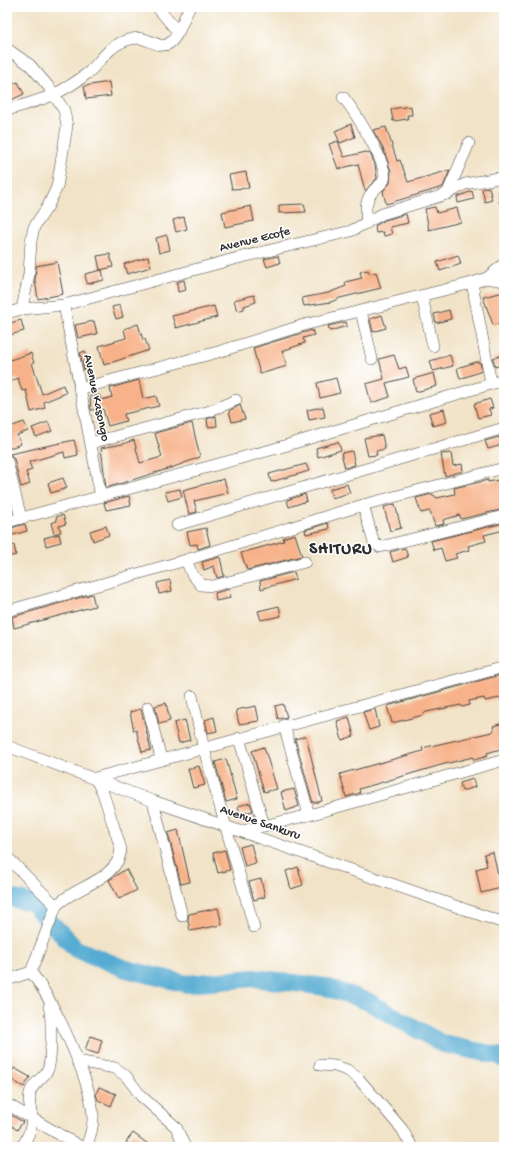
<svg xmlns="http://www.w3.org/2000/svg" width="511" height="1154" viewBox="0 0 511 1154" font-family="'Gochi Hand',sans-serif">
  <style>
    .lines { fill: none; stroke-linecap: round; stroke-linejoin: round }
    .river { stroke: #55abd1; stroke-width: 18 }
    .building { fill: #f7b28a }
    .minor-casing { stroke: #494742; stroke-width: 12 }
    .minor { stroke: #fff; stroke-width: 11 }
    .labels { text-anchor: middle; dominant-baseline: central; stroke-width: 3; stroke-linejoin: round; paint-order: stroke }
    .street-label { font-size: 13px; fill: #2b2b2b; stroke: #fff }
    .district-label { font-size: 17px; font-weight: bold; letter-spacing: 1px; fill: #2b2b2b; stroke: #fff }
  </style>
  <rect width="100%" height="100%" fill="#fff"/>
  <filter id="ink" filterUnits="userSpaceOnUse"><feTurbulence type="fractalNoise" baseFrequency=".025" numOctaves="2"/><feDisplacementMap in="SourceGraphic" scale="8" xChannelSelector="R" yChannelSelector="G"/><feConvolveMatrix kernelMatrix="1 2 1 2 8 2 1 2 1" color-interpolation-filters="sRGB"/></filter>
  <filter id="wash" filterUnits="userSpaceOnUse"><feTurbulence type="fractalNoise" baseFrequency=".012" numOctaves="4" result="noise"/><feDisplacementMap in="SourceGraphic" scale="16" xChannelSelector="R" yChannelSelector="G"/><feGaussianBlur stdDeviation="0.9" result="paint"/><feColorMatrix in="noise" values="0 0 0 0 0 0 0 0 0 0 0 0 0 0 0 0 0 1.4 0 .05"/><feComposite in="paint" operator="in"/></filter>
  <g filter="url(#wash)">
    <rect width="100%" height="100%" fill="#f1e3c7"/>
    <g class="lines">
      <path class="river" d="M7 897 32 903 76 949 126 969 187 984 254 978 326 987 369 1002 443 1044 500 1056 504 1059"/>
    </g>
    <g id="blocks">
      <g class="building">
        <path d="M18 82 24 94 7 102V87Z"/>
        <path d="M109 82 111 96 86 99 84 86Z"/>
        <path d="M411 106 412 115H407L408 119 393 121 391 109Z"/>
        <path d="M351 124 355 137 340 143 335 131Z"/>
        <path d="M386 127 397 161 400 160 408 182 450 170 443 187 386 204 383 191 390 183 391 171 383 148 373 130Z"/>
        <path d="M338 141 344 157 366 152 370 153 375 165 377 178 365 191 358 164 338 169 329 144Z"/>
        <path d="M246 172 249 188 232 189 229 175Z"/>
        <path d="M489 187 492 200 485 202 482 189Z"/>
        <path d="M472 191 474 199 458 203 457 197Z"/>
        <path d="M304 204 306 212 279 213V205Z"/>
        <path d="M251 206 254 221 225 227 222 212Z"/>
        <path d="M435 207 437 213 457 208 461 222 429 230 425 209Z"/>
        <path d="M406 214 408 223 390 227 392 234 384 236 383 232 376 233 375 226 385 220Z"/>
        <path d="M184 217 187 229 176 232 173 220Z"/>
        <path d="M167 235 170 250 159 253 156 238Z"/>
        <path d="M110 254 113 267 100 270 97 256Z"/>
        <path d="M458 255 461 264 440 271 437 262Z"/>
        <path d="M278 256 280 263 267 267 264 259Z"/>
        <path d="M148 257 151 267 127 274 124 264Z"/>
        <path d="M57 262 63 294 38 299 35 281 36 266Z"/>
        <path d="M102 270 104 280 87 284 85 274Z"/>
        <path d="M368 270 370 274 376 272 381 288 340 298 331 302 304 306 302 298 328 293 346 286 345 282 362 278 360 272Z"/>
        <path d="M184 280 186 290 178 292 177 282Z"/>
        <path d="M504 292V323L493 325 483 297Z"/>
        <path d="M254 295 256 302 244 306V309L237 311 234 300Z"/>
        <path d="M120 305 123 317 116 319 112 307Z"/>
        <path d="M214 306 217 317 176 328 172 316Z"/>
        <path d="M449 310 451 319 436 323 434 314Z"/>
        <path d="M382 315 386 328 373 332 370 319Z"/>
        <path d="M21 320 24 331 7 336V324Z"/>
        <path d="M94 321 97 334 78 338 75 325Z"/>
        <path d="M346 322 347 326 330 331 328 326Z"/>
        <path d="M138 324 143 340 145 339 149 350 104 365 99 346 126 338 124 329Z"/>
        <path d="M312 330 314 335 303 338 305 343 282 351 287 366 260 374 253 348Z"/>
        <path d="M85 351 90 368 84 370 80 353Z"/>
        <path d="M31 353 34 363H32L42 394 63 385 66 393 44 402 45 408 31 412 26 390 22 391 18 378 7 384V361Z"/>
        <path d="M394 355 399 369 406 367 409 377 386 383 390 397 371 403 366 384 384 379 379 359Z"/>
        <path d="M450 355 453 366 433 371 430 361Z"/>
        <path d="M504 355V364L495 367 493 358Z"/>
        <path d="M476 362H480L482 371 460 379 457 368Z"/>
        <path d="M434 373 437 386 416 392 413 379Z"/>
        <path d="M336 378 340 393 320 398 317 383Z"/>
        <path d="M139 380 143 399 156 396 159 406 124 414 126 421 108 426 103 409 91 410 90 396 99 395 101 400 112 397 110 388Z"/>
        <path d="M490 399 493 408 489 409 491 415 478 418 474 404Z"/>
        <path d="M240 405 245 419 232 422 229 411Z"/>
        <path d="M323 407 325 417 309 420 307 410Z"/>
        <path d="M444 409 447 422 433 426 429 413Z"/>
        <path d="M216 416 217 426 208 427 207 419Z"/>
        <path d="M24 422 28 431 17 435 21 444 7 449V428Z"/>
        <path d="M48 422 52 431 36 437 32 428Z"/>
        <path d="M192 423 200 457 174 467 106 488 101 448 123 444 134 440 140 463 162 457 155 433Z"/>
        <path d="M382 435 385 449 376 451 377 455 368 456 364 438Z"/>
        <path d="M499 437 502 445 488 449 485 441Z"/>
        <path d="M74 440 78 455 65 458 64 452 29 462 32 470 26 472 30 484 21 487 14 459 10 454Z"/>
        <path d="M338 442 341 450 318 457 316 448Z"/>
        <path d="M352 451 355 465 345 468 341 453Z"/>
        <path d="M451 453 453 466 462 464 463 471 445 476 441 454Z"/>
        <path d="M306 464 309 471 271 482 269 474Z"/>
        <path d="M63 478 67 488 51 493 48 483Z"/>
        <path d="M224 479 228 493 194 501 197 512 189 514 183 490Z"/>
        <path d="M504 479V509L461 519 460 515 443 520 444 524 435 526 430 511 421 513 416 498 432 494 437 498 455 494 454 488 488 480V482Z"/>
        <path d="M347 484 350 493 332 498 330 489Z"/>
        <path d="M180 489 182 497 168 501 165 492Z"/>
        <path d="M305 494 307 501 289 507 287 500Z"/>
        <path d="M129 496 131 505 106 510 104 503Z"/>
        <path d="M395 504 401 528 390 531 384 507Z"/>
        <path d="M63 515 66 524 59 526 61 532 54 534 51 523 57 521 56 517Z"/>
        <path d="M328 523 329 529 306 534 305 530Z"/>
        <path d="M504 523V530L484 535 486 541 468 546 469 550 455 554 457 558 445 561 441 548 434 550 431 541Z"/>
        <path d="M25 524 27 531 13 535 11 528Z"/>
        <path d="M106 526 109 535 93 541 90 531Z"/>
        <path d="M206 528 210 545 198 549 197 544 190 545 187 532Z"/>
        <path d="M59 534 61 542 46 546 44 538Z"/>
        <path d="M295 534 302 556 247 570 241 553 284 541 283 538Z"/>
        <path d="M14 545 16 555 7 557V547Z"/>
        <path d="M405 548 408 557 393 562 390 552Z"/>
        <path d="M220 557 224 576 217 578 214 566 204 570 202 562Z"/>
        <path d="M294 572 296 579 261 589 260 581Z"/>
        <path d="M170 580 172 591 159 594 157 583Z"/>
        <path d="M229 589 230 598 216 601 215 593Z"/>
        <path d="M92 594 95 606 14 628 12 617Z"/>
        <path d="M279 606 281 616 261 620 258 611Z"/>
        <path d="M504 674V697L485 701 484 698 469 701 470 705 462 707 461 705 426 712 423 715 392 723 387 706Z"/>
        <path d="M166 703 170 721 159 724 155 706Z"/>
        <path d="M283 704 287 717 278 719 275 706Z"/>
        <path d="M256 706 259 721 239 724 236 710Z"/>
        <path d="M141 709 151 750 142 752 136 730 134 731 130 712Z"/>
        <path d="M375 709 379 727 369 730 363 712Z"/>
        <path d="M214 717 217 731 208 733 205 720Z"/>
        <path d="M349 717 354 736 342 740 337 721Z"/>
        <path d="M185 720 190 740 179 743 174 723Z"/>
        <path d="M504 723V748L487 753 488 756 474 760 473 757 441 765 359 789 360 793 346 797 340 774 423 751 422 748 492 732 494 730 493 726Z"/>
        <path d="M306 736 322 801 313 803 295 739Z"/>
        <path d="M264 747 277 789 264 792 252 751Z"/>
        <path d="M226 759 237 799 226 802 215 762Z"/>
        <path d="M199 766 205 785 193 788 188 769Z"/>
        <path d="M473 779 475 787 462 791 460 783Z"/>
        <path d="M294 789 299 806 286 811 281 792Z"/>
        <path d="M250 803 253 811 240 814 238 806Z"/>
        <path d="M178 830 190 882 181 884 168 833Z"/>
        <path d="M251 844 256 863 245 866 240 847Z"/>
        <path d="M225 850 230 870 218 873 213 853Z"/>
        <path d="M493 852 501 888 481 893 476 869 487 866 484 854Z"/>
        <path d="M298 867 303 885 291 889 286 871Z"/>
        <path d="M126 869 137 890 119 899 109 880Z"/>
        <path d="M261 879 265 897 254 900 249 882Z"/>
        <path d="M218 908 222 925 190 931 188 920 189 914Z"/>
        <path d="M90 1036 102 1040 98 1054 85 1050Z"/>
        <path d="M14 1068 30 1077 24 1087 8 1078Z"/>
        <path d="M99 1087 116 1094 111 1106 98 1100 96 1094Z"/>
        <path d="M11 1115 23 1122 17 1130 7 1122Z"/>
        <path d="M133 1133 152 1147H132L126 1142Z"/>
      </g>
    </g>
  </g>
  <g filter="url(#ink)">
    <use href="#blocks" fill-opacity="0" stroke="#494742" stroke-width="1"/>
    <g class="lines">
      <g class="minor-casing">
        <g id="minor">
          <path d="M157 7 178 32"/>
          <path d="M7 49 30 65 48 86 64 110 67 126 57 187 48 206 34 227 31 241 29 274 22 309"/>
          <path d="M343 97C353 109 390 166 384 180 382 184 378 186 375 189 365 199 365 209 367 223"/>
          <path d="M7 110C41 100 61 95 89 72 99 63 107 49 120 43 126 40 136 37 143 39 153 41 162 50 171 42 181 33 183 17 190 7"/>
          <path d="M504 178V200"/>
          <path d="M447 194 469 143"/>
          <path d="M487 278 504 281"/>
          <path d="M472 283 491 383"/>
          <path d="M422 296 433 346"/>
          <path d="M64 305 101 497"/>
          <path d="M361 311 372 359"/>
          <path d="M7 313 22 309 64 305 234 259 351 231 382 214 447 194 465 184 504 177"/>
          <path d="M79 389 218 352 304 325 472 283 487 278 504 264"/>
          <path d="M91 443 210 411 236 400"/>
          <path d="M7 461 21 518"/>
          <path d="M363 505 374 543 380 547 504 516"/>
          <path d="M7 522 274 449 504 380"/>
          <path d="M177 525 504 428"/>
          <path d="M186 560 192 574 201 585 213 586 305 562"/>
          <path d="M7 611 186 560 363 505 504 468"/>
          <path d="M192 696 204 749 254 927"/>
          <path d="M148 707 161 759"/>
          <path d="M284 725 309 815"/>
          <path d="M239 738 264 826"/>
          <path d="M7 746 153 801 504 923"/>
          <path d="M153 801 182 916"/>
          <path d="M242 831 309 815 504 760"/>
          <path d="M7 857 56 906"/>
          <path d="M31 972C54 1002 89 1076 93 1114 94 1125 90 1137 86 1147"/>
          <path d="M7 980 31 972 56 906C73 887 119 880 121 849L103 793 95 778 504 667"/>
          <path d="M77 1061 115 1068 126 1076 141 1096 176 1127 185 1147"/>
          <path d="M320 1065 335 1066 347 1070 358 1078 402 1129 412 1147"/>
          <path d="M7 1104 81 1147"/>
          <path d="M22 1147C27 1139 32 1127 32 1118 31 1108 27 1099 31 1090 35 1082 43 1078 47 1071 52 1066 52 1015 49 1007"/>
        </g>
      </g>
      <use href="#minor" class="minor"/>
    </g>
  </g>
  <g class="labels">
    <g class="street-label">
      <text transform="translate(255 240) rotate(-14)">Avenue Ecofe</text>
      <text transform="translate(96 398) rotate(78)">Avenue Kasongo</text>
      <text transform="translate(260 823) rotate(19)">Avenue Sankuru</text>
    </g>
    <g class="district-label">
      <text x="341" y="550">SHITURU</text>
    </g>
  </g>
  <rect width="511" height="1154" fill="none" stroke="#fff" stroke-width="24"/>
</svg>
